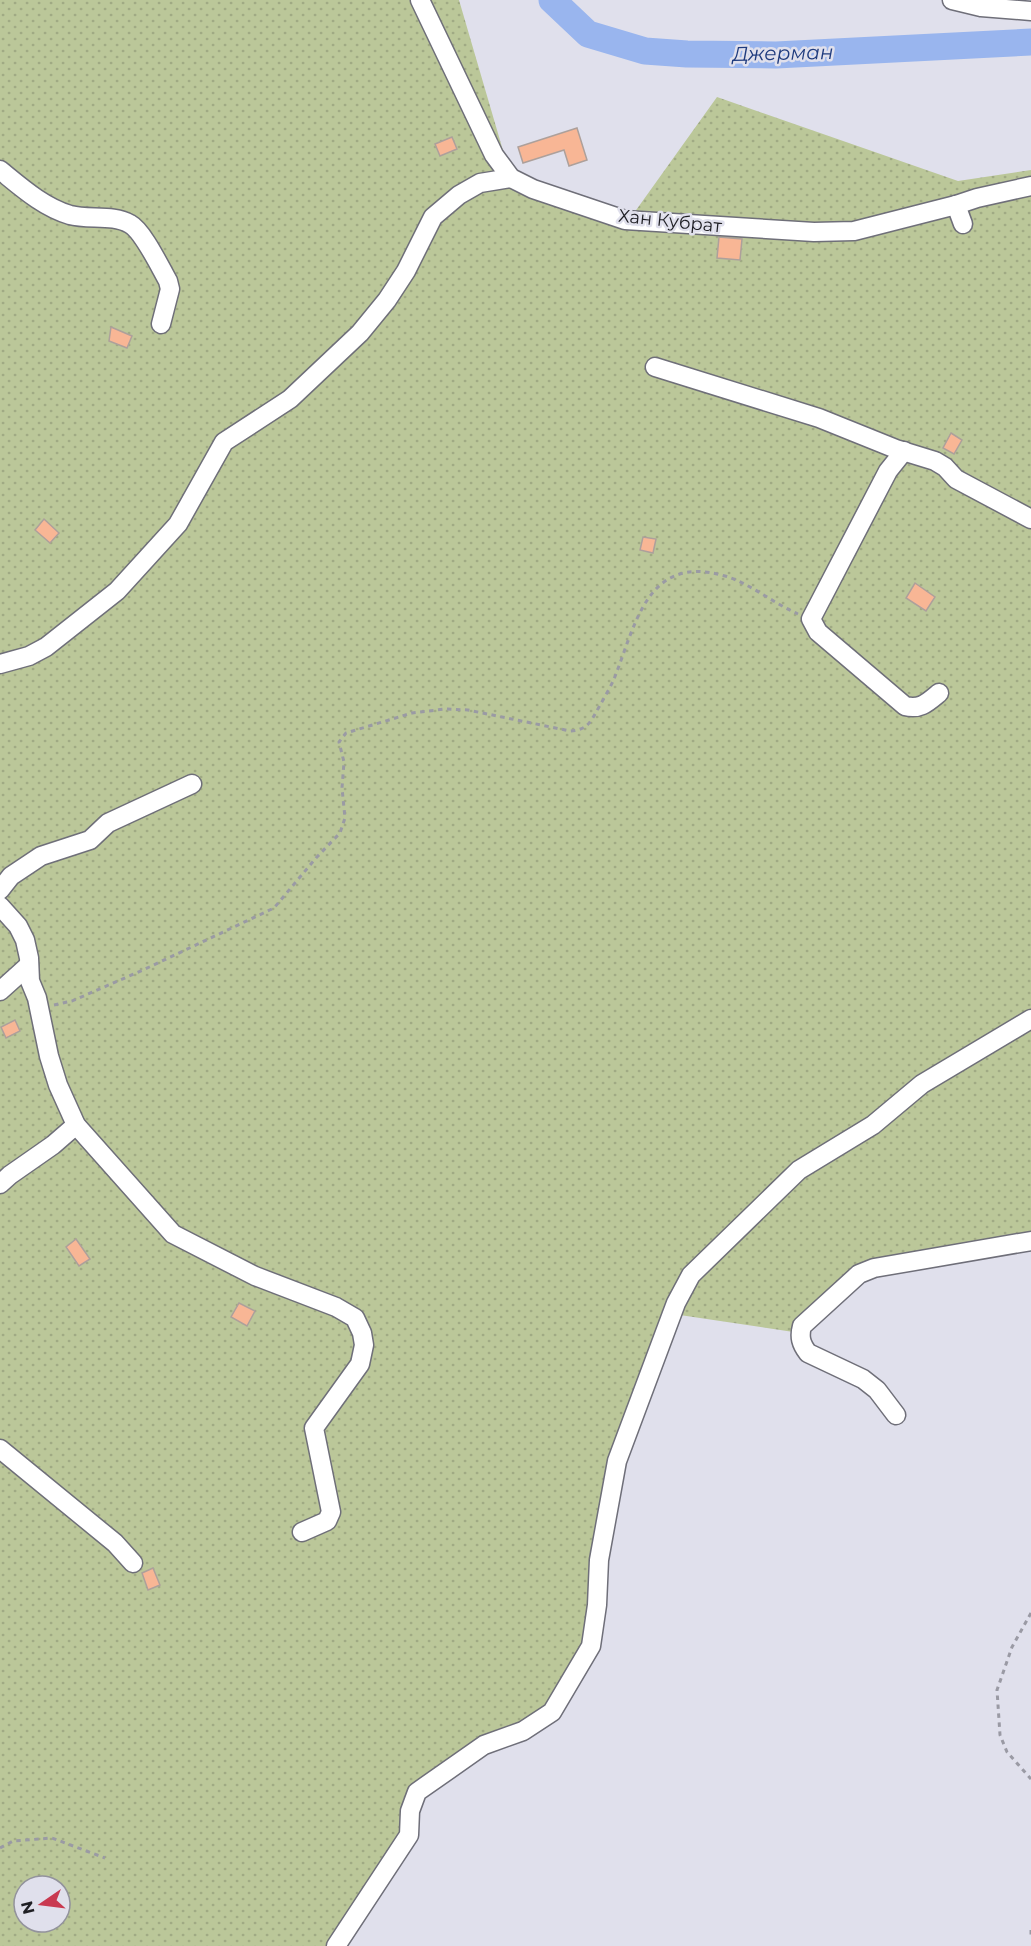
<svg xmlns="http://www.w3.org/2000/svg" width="1031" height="1946" viewBox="0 0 1031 1946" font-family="Montserrat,sans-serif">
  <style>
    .garden { fill: url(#garden-dots); fill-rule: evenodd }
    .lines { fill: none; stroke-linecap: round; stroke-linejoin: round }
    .river { stroke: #99b5ee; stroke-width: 27 }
    .building { fill: #f8b695; stroke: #ada09b; stroke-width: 1.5 }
    .minor-casing { stroke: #6f6f79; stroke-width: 21 }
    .path { stroke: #9a9aa4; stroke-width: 3; stroke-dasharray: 4.5 4.5; stroke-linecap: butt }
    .minor { stroke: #fff; stroke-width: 18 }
    .labels { text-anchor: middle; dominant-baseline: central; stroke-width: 5; stroke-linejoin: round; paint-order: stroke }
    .street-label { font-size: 18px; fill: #1f1f24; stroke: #e0e0ec }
    .water-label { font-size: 20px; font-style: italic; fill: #1f3b7e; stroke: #e0e0ec }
  </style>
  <defs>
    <pattern id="garden-dots" width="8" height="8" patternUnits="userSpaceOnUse" patternTransform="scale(1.5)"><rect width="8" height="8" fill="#bbc799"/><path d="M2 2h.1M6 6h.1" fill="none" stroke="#a0aa84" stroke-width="1.8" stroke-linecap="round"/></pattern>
  </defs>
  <rect width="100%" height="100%" fill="#e0e0ec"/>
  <path class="garden" d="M0 0H459L511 178 629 220 717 97 958 181 1031 170V1241L874 1268 800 1333 673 1314 617 1461 591 1646 552 1712 417 1792 409 1835 336 1946H0ZM24 1886H60V1922H24Z"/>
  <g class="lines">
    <path class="river" d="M552 0 588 34 645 51 687 54 776 55 1031 42"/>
  </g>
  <g class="building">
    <path d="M577 128 587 160 569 166 564 150 523 163 518 147Z"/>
    <path d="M452 137 457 149 440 156 435 144Z"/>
    <path d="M719 237 742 239 740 260 717 258Z"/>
    <path d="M111 327 132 336 127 348 109 341Z"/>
    <path d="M951 433 962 440 954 454 943 448Z"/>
    <path d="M44 519 59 533 50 543 35 530Z"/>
    <path d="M643 537 656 539 653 553 640 550Z"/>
    <path d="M915 583 935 597 926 611 906 598Z"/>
    <path d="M15 1020 20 1031 6 1038 1 1027Z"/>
    <path d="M76 1239 90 1259 79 1266 66 1247Z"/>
    <path d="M239 1303 255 1311 247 1326 231 1317Z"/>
    <path d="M153 1568 160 1585 148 1590 142 1573Z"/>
  </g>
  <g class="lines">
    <g class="minor-casing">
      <g id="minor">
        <path d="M420 0 494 155 511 178 533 189 625 220 814 232 854 231 956 205 977 198 1031 186"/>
        <path d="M952 0 981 7 1031 11"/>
        <path d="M0 170C21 187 43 207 70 215 89 220 113 214 130 224 143 231 160 267 168 281L170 289 161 324"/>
        <path d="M956 205 963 224"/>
        <path d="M655 367 819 418 896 449 935 461 945 467 956 479 1031 519"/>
        <path d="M904 451 888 471 811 619 818 632 905 706C920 710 927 703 939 693"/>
        <path d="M0 664 29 656 46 647 117 591 178 524 224 442 290 399 360 333 387 300 406 271 433 217 459 195 480 183 511 178"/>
        <path d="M0 890 11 876 41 856 90 840 108 823 192 784"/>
        <path d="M0 906 18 926 25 940 29 958 30 981 37 998 49 1056 58 1085 76 1125 173 1234 255 1276 336 1307 355 1318 362 1333 364 1345 360 1364 314 1428 331 1512 327 1521 302 1532"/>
        <path d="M0 991 29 965"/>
        <path d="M0 1184 10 1175 53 1145 76 1125"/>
        <path d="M896 1415 877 1390 863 1379 808 1353C801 1344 799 1337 802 1326L859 1274 874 1268 1031 1241"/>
        <path d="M0 1449 115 1543 133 1563"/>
        <path d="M336 1946 409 1835 410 1811 417 1792 484 1745 523 1731 552 1712 591 1646 597 1605 599 1560 617 1461 676 1303 691 1275 799 1170 873 1125 922 1084 1031 1019"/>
      </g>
    </g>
    <g class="path">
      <path d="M54 1005 72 1001 143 970 274 908 316 858 340 833 345 818 342 788 344 762 339 742 346 733 412 713 445 709 468 710 570 731C588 730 591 721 599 707 604 698 610 688 614 679 636 624 647 553 725 576 751 584 773 603 798 614"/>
      <path d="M1031 1613 1012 1647 997 1690 1000 1735 1007 1752 1031 1779"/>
      <path d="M0 1848 13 1841 52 1838 105 1858"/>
      <path d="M1031 1930V1936"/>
    </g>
    <use href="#minor" class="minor"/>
  </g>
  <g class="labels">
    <g class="street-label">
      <text transform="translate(670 221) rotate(6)">Хан Кубрат</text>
    </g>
    <g class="water-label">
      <text transform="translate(783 53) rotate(-1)">Джерман</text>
    </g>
  </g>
  <g transform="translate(42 1904) rotate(256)"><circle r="28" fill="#e0e0ec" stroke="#93939c" stroke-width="1.5"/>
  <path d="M0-4.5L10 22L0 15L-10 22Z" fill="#c93950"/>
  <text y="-9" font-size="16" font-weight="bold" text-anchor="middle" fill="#1f1f24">N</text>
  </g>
</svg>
